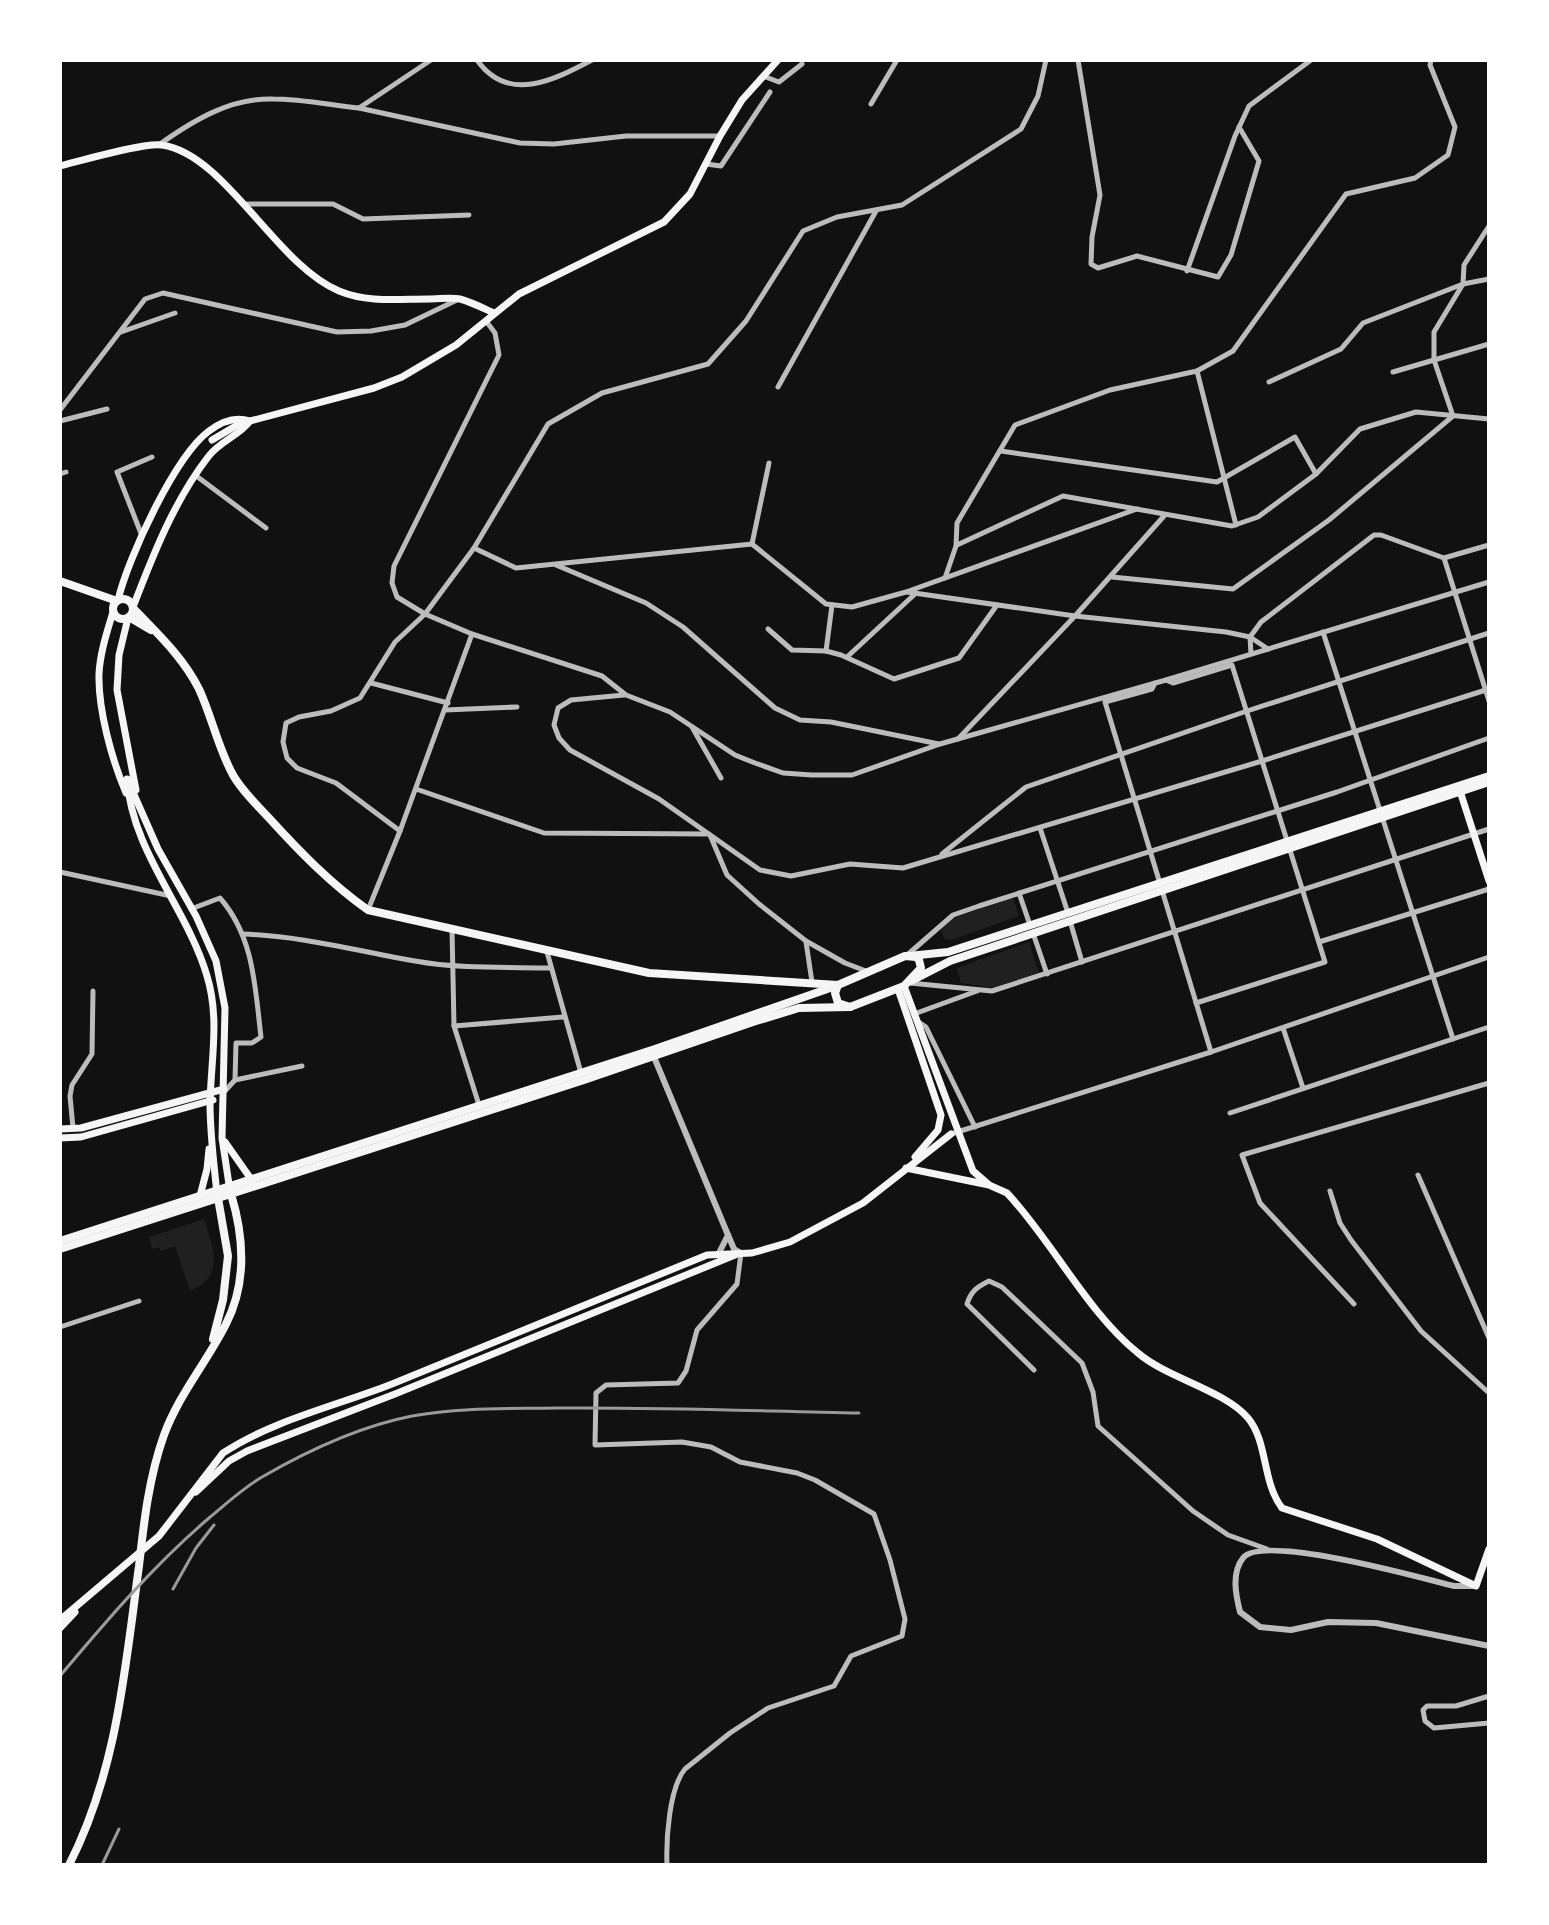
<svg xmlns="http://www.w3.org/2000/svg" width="1549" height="1925" viewBox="0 0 1549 1925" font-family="'Source Sans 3',sans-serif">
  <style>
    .green { fill: #202020 }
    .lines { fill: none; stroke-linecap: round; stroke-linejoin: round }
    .minor { stroke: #bcbcbc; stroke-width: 5 }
    .tertiary { stroke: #bcbcbc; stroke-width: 6 }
    .secondary { stroke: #f5f5f5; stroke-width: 7 }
    .primary { stroke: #f5f5f5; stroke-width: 8 }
    .rail { stroke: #9a9a9a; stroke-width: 3 }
  </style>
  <rect width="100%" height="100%" fill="#111"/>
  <g class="green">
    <path d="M1013 898 1019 916 951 940 944 939 941 930 953 918Z"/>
    <path d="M1029 942 1039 973 992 988 961 983 957 968Z"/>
    <path d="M204 1219C213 1248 226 1276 190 1291L175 1246 161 1251 159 1247 152 1249 149 1237Z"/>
  </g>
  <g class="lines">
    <g class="minor">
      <path d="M477 60C508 104 554 80 592 60"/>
      <path d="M1078 60 1100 195 1092 237 1091 264 1098 268 1137 256 1218 277 1231 255 1259 161 1239 127"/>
      <path d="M763 76 779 82 802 64"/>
      <path d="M871 104 897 60"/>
      <path d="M359 108 520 143 554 144 626 136H720"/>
      <path d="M160 144C194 120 230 98 273 99 301 99 331 105 359 108L431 60"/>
      <path d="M706 164 721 166 770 92"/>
      <path d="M245 204H333L363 219 469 215"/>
      <path d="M1187 271 1235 136 1249 106 1311 60"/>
      <path d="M486 321 495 333 499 355 394 566 392 583 397 597 425 614 472 634 602 676 626 695 670 712 735 755 755 763 783 773 812 775H852L940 744 1166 680 1489 582"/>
      <path d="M121 332 175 313"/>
      <path d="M1197 371 1236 525"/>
      <path d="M1393 372 1489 344"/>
      <path d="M1269 382 1341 349 1363 323 1463 284 1489 279"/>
      <path d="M778 387 876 211"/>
      <path d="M60 410 145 299 163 293 337 332 371 331 405 325 457 300"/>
      <path d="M60 421 107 409"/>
      <path d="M1001 451 1217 482 1295 437 1316 474"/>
      <path d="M60 474 66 472"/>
      <path d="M195 475 266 528"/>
      <path d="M142 536 117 472 152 457"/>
      <path d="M752 544 769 463"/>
      <path d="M957 545 1063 496 1232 526 1258 517 1316 474 1360 429 1416 412 1489 419"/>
      <path d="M1489 545 1444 558 1489 701"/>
      <path d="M474 548 516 568 752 544 826 604 852 607 906 592 1137 509"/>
      <path d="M556 565 646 603 683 627 775 708 800 720 831 722 939 744"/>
      <path d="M1112 577 1233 589 1329 520 1453 416 1434 360V332L1463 284 1464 265 1489 226"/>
      <path d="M945 578 956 546 957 523 1015 425 1110 390 1197 371 1233 351 1346 194 1415 178 1448 155 1455 127 1430 65 1431 60"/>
      <path d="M907 592 1075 616 1164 516"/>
      <path d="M768 629 792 650 826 651 841 655 894 679 959 658 997 605"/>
      <path d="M1323 632 1453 1039"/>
      <path d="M826 651 832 605"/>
      <path d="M1251 654 1250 637 1261 622 1374 535H1381L1444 558"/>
      <path d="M847 657 916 593"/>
      <path d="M1166 680 1173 683 1232 665 1325 962 1196 1003"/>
      <path d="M371 683 448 703"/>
      <path d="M1155 683 1152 689 1105 702 1211 1052"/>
      <path d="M624 695 571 700 558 708 554 725 559 738 570 750 659 799 760 870 791 876 850 864 903 868 1262 761 1489 689"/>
      <path d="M445 710 517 707"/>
      <path d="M692 727 721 778"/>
      <path d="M958 739 1075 616 1226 632 1250 637 1268 649"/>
      <path d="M416 789 544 833 709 834"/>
      <path d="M1040 828 1068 913"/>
      <path d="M400 831 336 783 297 768 287 758 283 742 286 723 299 717 331 711 360 698 395 642 425 614 474 548 548 424 602 393 708 364 746 321 803 231 837 217 902 205 1021 129 1038 96 1046 60"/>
      <path d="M710 835 727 875 759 904 806 941 845 963 866 971"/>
      <path d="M942 854 1026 787 1247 711 1489 633"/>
      <path d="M60 872 171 896"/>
      <path d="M1019 893 1030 925"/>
      <path d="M191 909 220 898C254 937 255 987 261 1037L252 1043H236L235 1080 224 1092"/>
      <path d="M368 910 400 831 472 634"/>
      <path d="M1070 921 1082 962"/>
      <path d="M452 929 454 1026 479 1105"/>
      <path d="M1033 933 1047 974"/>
      <path d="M243 934C302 936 358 951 415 961 459 969 506 967 551 968"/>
      <path d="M806 942 812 982"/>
      <path d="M1319 942 1489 889"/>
      <path d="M547 952 581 1073"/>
      <path d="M906 956 953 915 979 906 1337 792 1489 738"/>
      <path d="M910 983 992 991 1489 829"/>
      <path d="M914 1014 977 991"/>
      <path d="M917 1021 926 1027 975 1127"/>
      <path d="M454 1026 563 1017"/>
      <path d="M1283 1028 1303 1088"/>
      <path d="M235 1080 302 1066"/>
      <path d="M1230 1113 1489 1027"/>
      <path d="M73 1128 70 1096 72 1085 92 1054 93 991"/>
      <path d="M951 1134 1211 1052 1489 957"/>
      <path d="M1418 1175 1489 1338"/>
      <path d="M1330 1191 1340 1223 1351 1240 1421 1331 1489 1393"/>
      <path d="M1354 1304 1260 1203 1242 1155 1489 1083"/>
      <path d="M60 1327 139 1301"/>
      <path d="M1034 1370 967 1304C971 1291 977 1287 989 1281L1002 1287 1082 1363 1093 1392 1098 1426 1193 1511 1228 1535 1267 1549"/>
      <path d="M1489 1696 1456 1706H1427L1423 1710 1425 1721 1434 1728 1489 1723"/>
      <path d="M667 1865C666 1840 669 1788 685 1769L730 1733 768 1708 834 1686 851 1656 902 1636 905 1619 890 1560 874 1514 815 1480 797 1473 740 1462 711 1447 682 1442 595 1445 596 1393 606 1385 678 1383 686 1371 697 1330 737 1284 741 1253"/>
    </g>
    <g class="tertiary">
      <path d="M654 1057 728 1235 734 1249 741 1253"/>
      <path d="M719 1253 728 1235"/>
      <path d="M1473 1586H1454C1421 1578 1262 1533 1243 1558 1231 1573 1236 1596 1240 1612L1260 1627 1291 1630 1328 1622 1376 1623 1489 1646"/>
    </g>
    <g class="secondary">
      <path d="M60 166C80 161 145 142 162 145 225 154 276 265 339 291 368 303 398 299 429 299 439 299 451 297 460 299 471 302 483 308 494 313"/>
      <path d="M212 440 239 424 374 388 402 377 456 345 519 294 664 222 690 194 720 136 742 100 778 60"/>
      <path d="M118 600C128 558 175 456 209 431 222 421 235 416 250 421 239 436 220 441 208 457 174 501 153 555 133 607"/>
      <path d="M113 612C107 632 100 653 99 674 98 710 112 760 126 793"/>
      <path d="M128 618 119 655 117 690 136 790"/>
      <path d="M127 779C132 852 187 908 207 976 220 1018 211 1060 210 1103 210 1134 214 1164 217 1194"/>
      <path d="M128 781 158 849 196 916 216 961 225 1008 222 1138 230 1191"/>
      <path d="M1459 788 1489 881"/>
      <path d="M904 986 973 1171 988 1184"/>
      <path d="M898 989 941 1115 938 1130 915 1157"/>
      <path d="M60 1129 81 1128 224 1089"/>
      <path d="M60 1138 81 1137 213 1100"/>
      <path d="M225 1142 251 1179"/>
      <path d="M906 1168 989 1185 1007 1193C1052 1241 1088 1313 1138 1353 1167 1378 1224 1390 1248 1418 1268 1442 1262 1482 1282 1508L1377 1539 1476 1586 1489 1549"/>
      <path d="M200 1196 207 1169 209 1149"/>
      <path d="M196 1492 229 1461 247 1451 395 1394 735 1255"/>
      <path d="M60 1620 159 1536 223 1453C273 1420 336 1406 392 1384 497 1341 602 1298 707 1255L752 1253 790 1242 863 1203 951 1134"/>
      <path d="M60 1628 75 1612"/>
    </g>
    <g class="primary">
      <path d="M60 581 117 601"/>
      <circle cx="123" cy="609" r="10"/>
      <path d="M133 608C157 633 183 657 199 689 212 717 218 748 233 775 242 791 256 804 269 818 299 851 331 884 368 910L649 973 838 985"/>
      <path d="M129 617 151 630"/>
      <path d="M905 956 916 957 919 960 921 968 904 986 850 1007 838 1003 835 993 838 985Z"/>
      <path d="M909 956 948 952 1489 776"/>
      <path d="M911 981 950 961 1489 782"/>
      <path d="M60 1241 655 1049 833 987"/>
      <path d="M60 1249 584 1080 753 1022 799 1008 850 1007"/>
      <path d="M213 1339 223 1300 228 1256 218 1198"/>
      <path d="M69 1865C117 1771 125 1669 139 1566 144 1521 149 1477 164 1435 179 1394 207 1362 226 1324 247 1283 244 1237 231 1194"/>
    </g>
    <g class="rail">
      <path d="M173 1589 196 1548 214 1525"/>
      <path d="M60 1676C107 1620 154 1565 209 1518 226 1504 243 1488 262 1477 307 1451 361 1426 412 1416 460 1407 509 1409 557 1408 658 1407 758 1411 859 1413"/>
      <path d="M102 1865 119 1829"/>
    </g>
  </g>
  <rect width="1549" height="1925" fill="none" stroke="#ffffff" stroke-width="124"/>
</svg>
